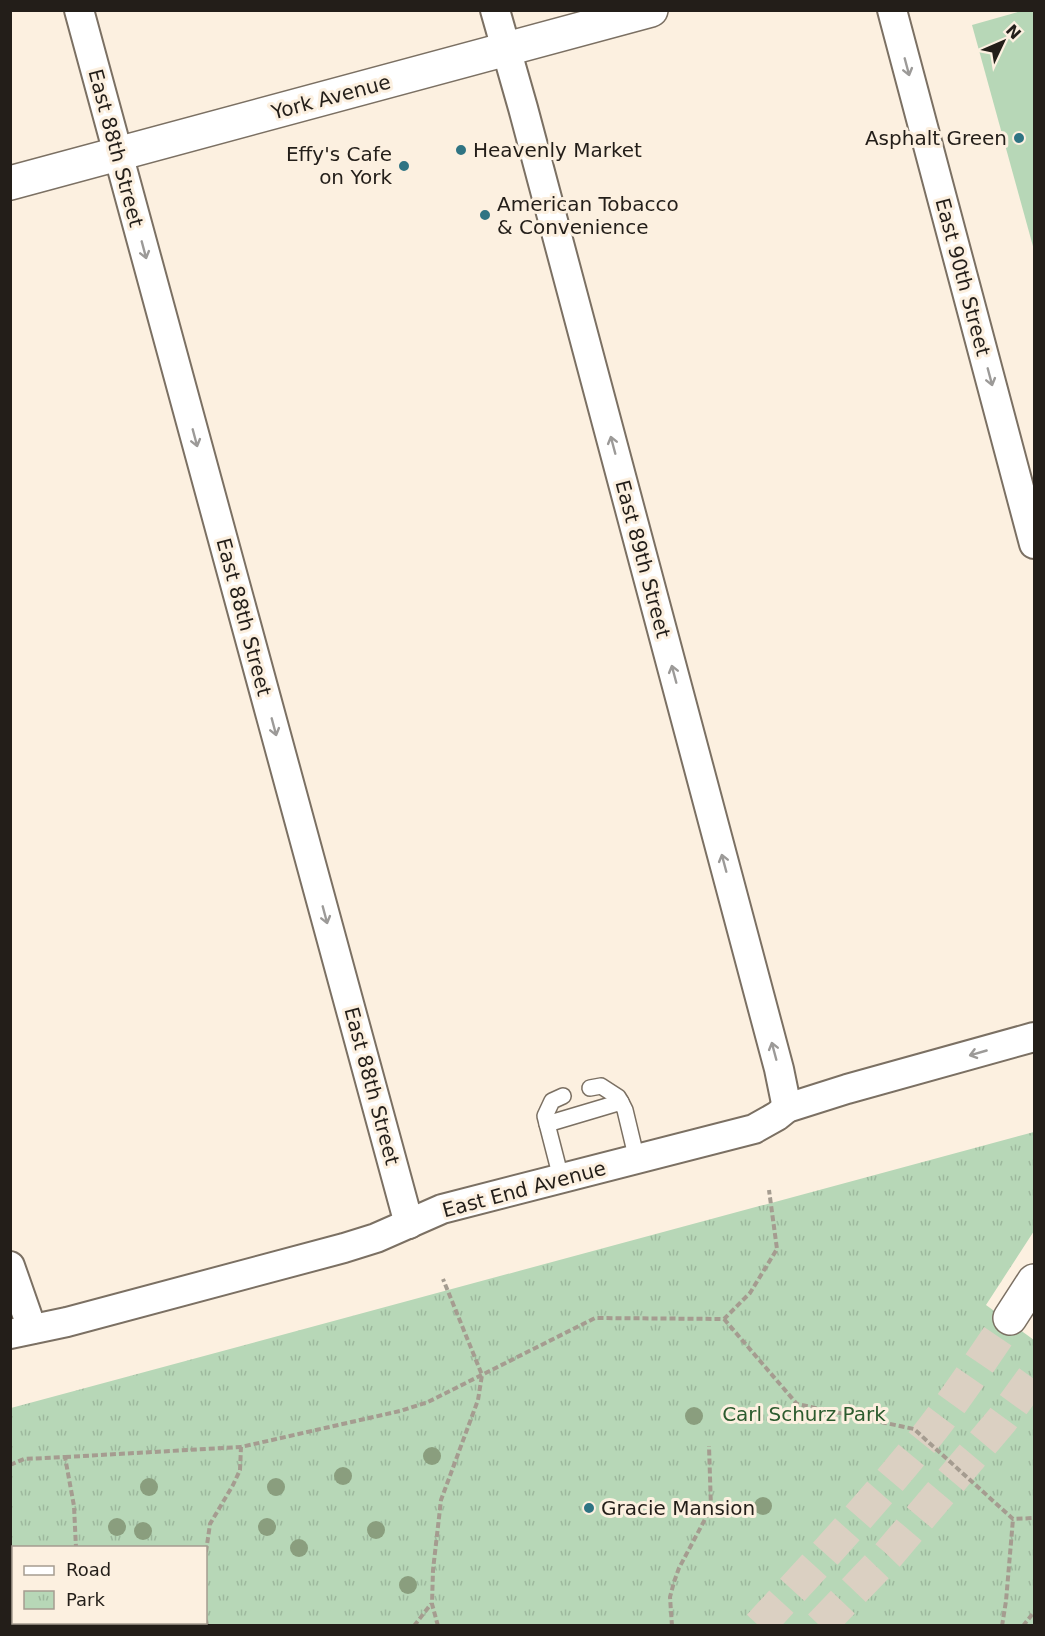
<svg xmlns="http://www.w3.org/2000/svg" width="1045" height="1636" viewBox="0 0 1045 1636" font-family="'DejaVu Sans',sans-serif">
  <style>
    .grass { fill: #b7d7b7 }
    .park { fill: url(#park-tufts); fill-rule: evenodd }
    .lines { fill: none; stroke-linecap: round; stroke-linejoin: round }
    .motorway-tunnel { stroke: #dbd0c2; stroke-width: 33; stroke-dasharray: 33 16; stroke-linecap: butt }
    .service-casing { stroke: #7b7063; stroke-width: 18 }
    .minor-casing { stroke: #7b7063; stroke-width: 32 }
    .secondary-casing { stroke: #7b7063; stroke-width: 36 }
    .motorway-casing { stroke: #7b7063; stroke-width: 36 }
    .path { stroke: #a59c90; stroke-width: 4; stroke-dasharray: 6 3; stroke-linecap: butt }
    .service { stroke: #fff; stroke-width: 15 }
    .minor { stroke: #fff; stroke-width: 28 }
    .secondary { stroke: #fff; stroke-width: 33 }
    .motorway { stroke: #fff; stroke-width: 33 }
    .tree { fill: #8a9e7e }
    .oneway { stroke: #9c9a98 }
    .poi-dot { fill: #2f7483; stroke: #fcf0e0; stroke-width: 2 }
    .labels { text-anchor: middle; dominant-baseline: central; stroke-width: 6; stroke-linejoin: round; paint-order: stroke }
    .street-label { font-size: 20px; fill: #231e19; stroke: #fcf0e0 }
    .poi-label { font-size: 20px; fill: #231e19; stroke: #fcf0e0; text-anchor: start }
    .park-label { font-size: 20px; fill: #2c5b2e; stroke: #fcf0e0 }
  </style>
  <defs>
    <pattern id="park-tufts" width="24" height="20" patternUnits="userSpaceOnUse" patternTransform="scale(1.5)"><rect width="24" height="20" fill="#b7d7b7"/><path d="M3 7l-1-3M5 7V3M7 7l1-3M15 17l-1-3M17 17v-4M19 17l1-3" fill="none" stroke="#9db89d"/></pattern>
  </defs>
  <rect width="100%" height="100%" fill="#fcf0e0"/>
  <path class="grass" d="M1025 10 1034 11V250L972 25Z"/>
  <path class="park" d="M1034 1132V1231L986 1305 1034 1340V1625L11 1626V1408ZM14 1548H206V1622H14Z"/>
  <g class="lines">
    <g class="motorway-tunnel">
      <path d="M759 1626C816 1564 873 1503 926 1437 956 1399 983 1358 1010 1318"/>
      <path d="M820 1626 888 1555 1002 1420 1034 1376"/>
    </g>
    <g class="service-casing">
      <g id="service">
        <path d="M590 1088 601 1086 618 1097 621 1102 625 1110 637 1160"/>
        <path d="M547 1124 621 1102"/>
        <path d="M561 1178 545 1116 552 1101 563 1096"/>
      </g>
    </g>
    <g class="minor-casing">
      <g id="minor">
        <path d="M79 10 409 1224"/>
        <path d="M495 10 523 108 779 1069 787 1108"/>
        <path d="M892 10 1034 544"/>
        <path d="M10 1266 32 1329"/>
        <path d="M10 1334 67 1322 344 1248 376 1238 442 1209 754 1129 777 1116 787 1108 847 1089 1034 1037"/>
      </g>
    </g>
    <g class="secondary-casing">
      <path id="secondary" d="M10 183 651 10"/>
    </g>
    <g class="motorway-casing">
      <path id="motorway" d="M1010 1318 1034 1281"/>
    </g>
    <g class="path">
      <path d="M724 1319 797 1404 914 1429 1013 1519 1034 1518"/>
      <path d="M65 1457 241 1447"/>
      <path d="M10 1465 24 1459 65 1457 74 1506 76 1548"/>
      <path d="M206 1552 210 1524 233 1485 240 1470 241 1447 400 1411 428 1402 595 1318 724 1319 750 1293 777 1249 769 1190"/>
      <path d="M206 1620 207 1626"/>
      <path d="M97 1622 98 1626"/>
      <path d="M414 1626 431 1604"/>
      <path d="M438 1626 432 1604 433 1570 441 1500 478 1400 482 1375 443 1279"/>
      <path d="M672 1626 670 1597 674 1582 679 1568 711 1508 709 1446"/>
      <path d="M1002 1626 1006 1601 1013 1519"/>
      <path d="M1023 1626 1034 1612"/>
    </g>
    <use href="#service" class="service"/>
    <use href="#minor" class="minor"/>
    <use href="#secondary" class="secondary"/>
    <use href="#motorway" class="motorway"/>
  </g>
  <g class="tree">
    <circle cx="694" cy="1416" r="9"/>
    <circle cx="432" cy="1456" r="9"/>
    <circle cx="343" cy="1476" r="9"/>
    <circle cx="149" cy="1487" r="9"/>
    <circle cx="276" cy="1487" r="9"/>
    <circle cx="763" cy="1506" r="9"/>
    <circle cx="117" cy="1527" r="9"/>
    <circle cx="267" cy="1527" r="9"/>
    <circle cx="376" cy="1530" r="9"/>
    <circle cx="143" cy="1531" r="9"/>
    <circle cx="299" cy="1548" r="9"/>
    <circle cx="408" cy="1585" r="9"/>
  </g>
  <defs><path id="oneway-shaft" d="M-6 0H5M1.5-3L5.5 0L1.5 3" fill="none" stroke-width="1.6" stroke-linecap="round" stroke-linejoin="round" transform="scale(1.5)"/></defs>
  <g class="oneway">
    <use href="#oneway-shaft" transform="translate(907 67) rotate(75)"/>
    <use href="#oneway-shaft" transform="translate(144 250) rotate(75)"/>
    <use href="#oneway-shaft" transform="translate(990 377) rotate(75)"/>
    <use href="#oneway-shaft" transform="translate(195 438) rotate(75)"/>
    <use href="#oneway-shaft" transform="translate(613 445) rotate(-105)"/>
    <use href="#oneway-shaft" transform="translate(674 674) rotate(-105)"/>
    <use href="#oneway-shaft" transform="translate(274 727) rotate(75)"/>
    <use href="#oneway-shaft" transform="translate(724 863) rotate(-105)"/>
    <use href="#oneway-shaft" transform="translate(325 915) rotate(75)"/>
    <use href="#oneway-shaft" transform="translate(774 1051) rotate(-105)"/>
    <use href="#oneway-shaft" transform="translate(978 1053) rotate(164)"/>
  </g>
  <g class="poi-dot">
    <circle cx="1019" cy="138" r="6"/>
    <circle cx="461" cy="150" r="6"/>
    <circle cx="404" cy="166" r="6"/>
    <circle cx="485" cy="215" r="6"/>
    <circle cx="589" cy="1508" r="6"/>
  </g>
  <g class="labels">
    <g class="street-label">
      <text transform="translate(331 97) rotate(-15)">York Avenue</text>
      <text transform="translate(116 148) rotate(75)">East 88th Street</text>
      <text transform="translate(963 277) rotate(75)">East 90th Street</text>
      <text transform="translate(643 559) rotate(75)">East 89th Street</text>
      <text transform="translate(244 617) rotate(75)">East 88th Street</text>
      <text transform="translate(372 1086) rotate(75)">East 88th Street</text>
      <text transform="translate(524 1189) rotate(-15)">East End Avenue</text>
    </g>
    <g class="poi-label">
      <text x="1007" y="138" text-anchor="end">Asphalt Green</text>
      <text x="473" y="150">Heavenly Market</text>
      <text x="392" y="154" text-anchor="end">Effy's Cafe<tspan x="392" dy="23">on York</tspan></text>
      <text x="497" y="204">American Tobacco<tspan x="497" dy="23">&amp; Convenience</tspan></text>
      <text x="601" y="1508">Gracie Mansion</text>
    </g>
    <g class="park-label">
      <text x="804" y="1414">Carl Schurz Park</text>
    </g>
  </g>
  <rect width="1045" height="1636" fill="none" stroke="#231e19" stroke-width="24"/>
  <rect x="12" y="1546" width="195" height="78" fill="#fcf0e0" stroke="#a59c90" stroke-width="1.5"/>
  <rect x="24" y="1566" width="30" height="9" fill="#ffffff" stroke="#a59c90" stroke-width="1.5"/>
  <text x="66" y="1576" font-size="18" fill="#231e19">Road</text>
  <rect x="24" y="1591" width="30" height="18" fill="url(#park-tufts)" stroke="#a59c90" stroke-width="1.5"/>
  <text x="66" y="1606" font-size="18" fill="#231e19">Park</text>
  <g transform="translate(1003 42) rotate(46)" stroke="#fcf0e0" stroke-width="4.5" paint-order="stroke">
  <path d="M0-4.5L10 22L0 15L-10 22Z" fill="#231e19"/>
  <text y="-9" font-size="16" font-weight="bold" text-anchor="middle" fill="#231e19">N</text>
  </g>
</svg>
